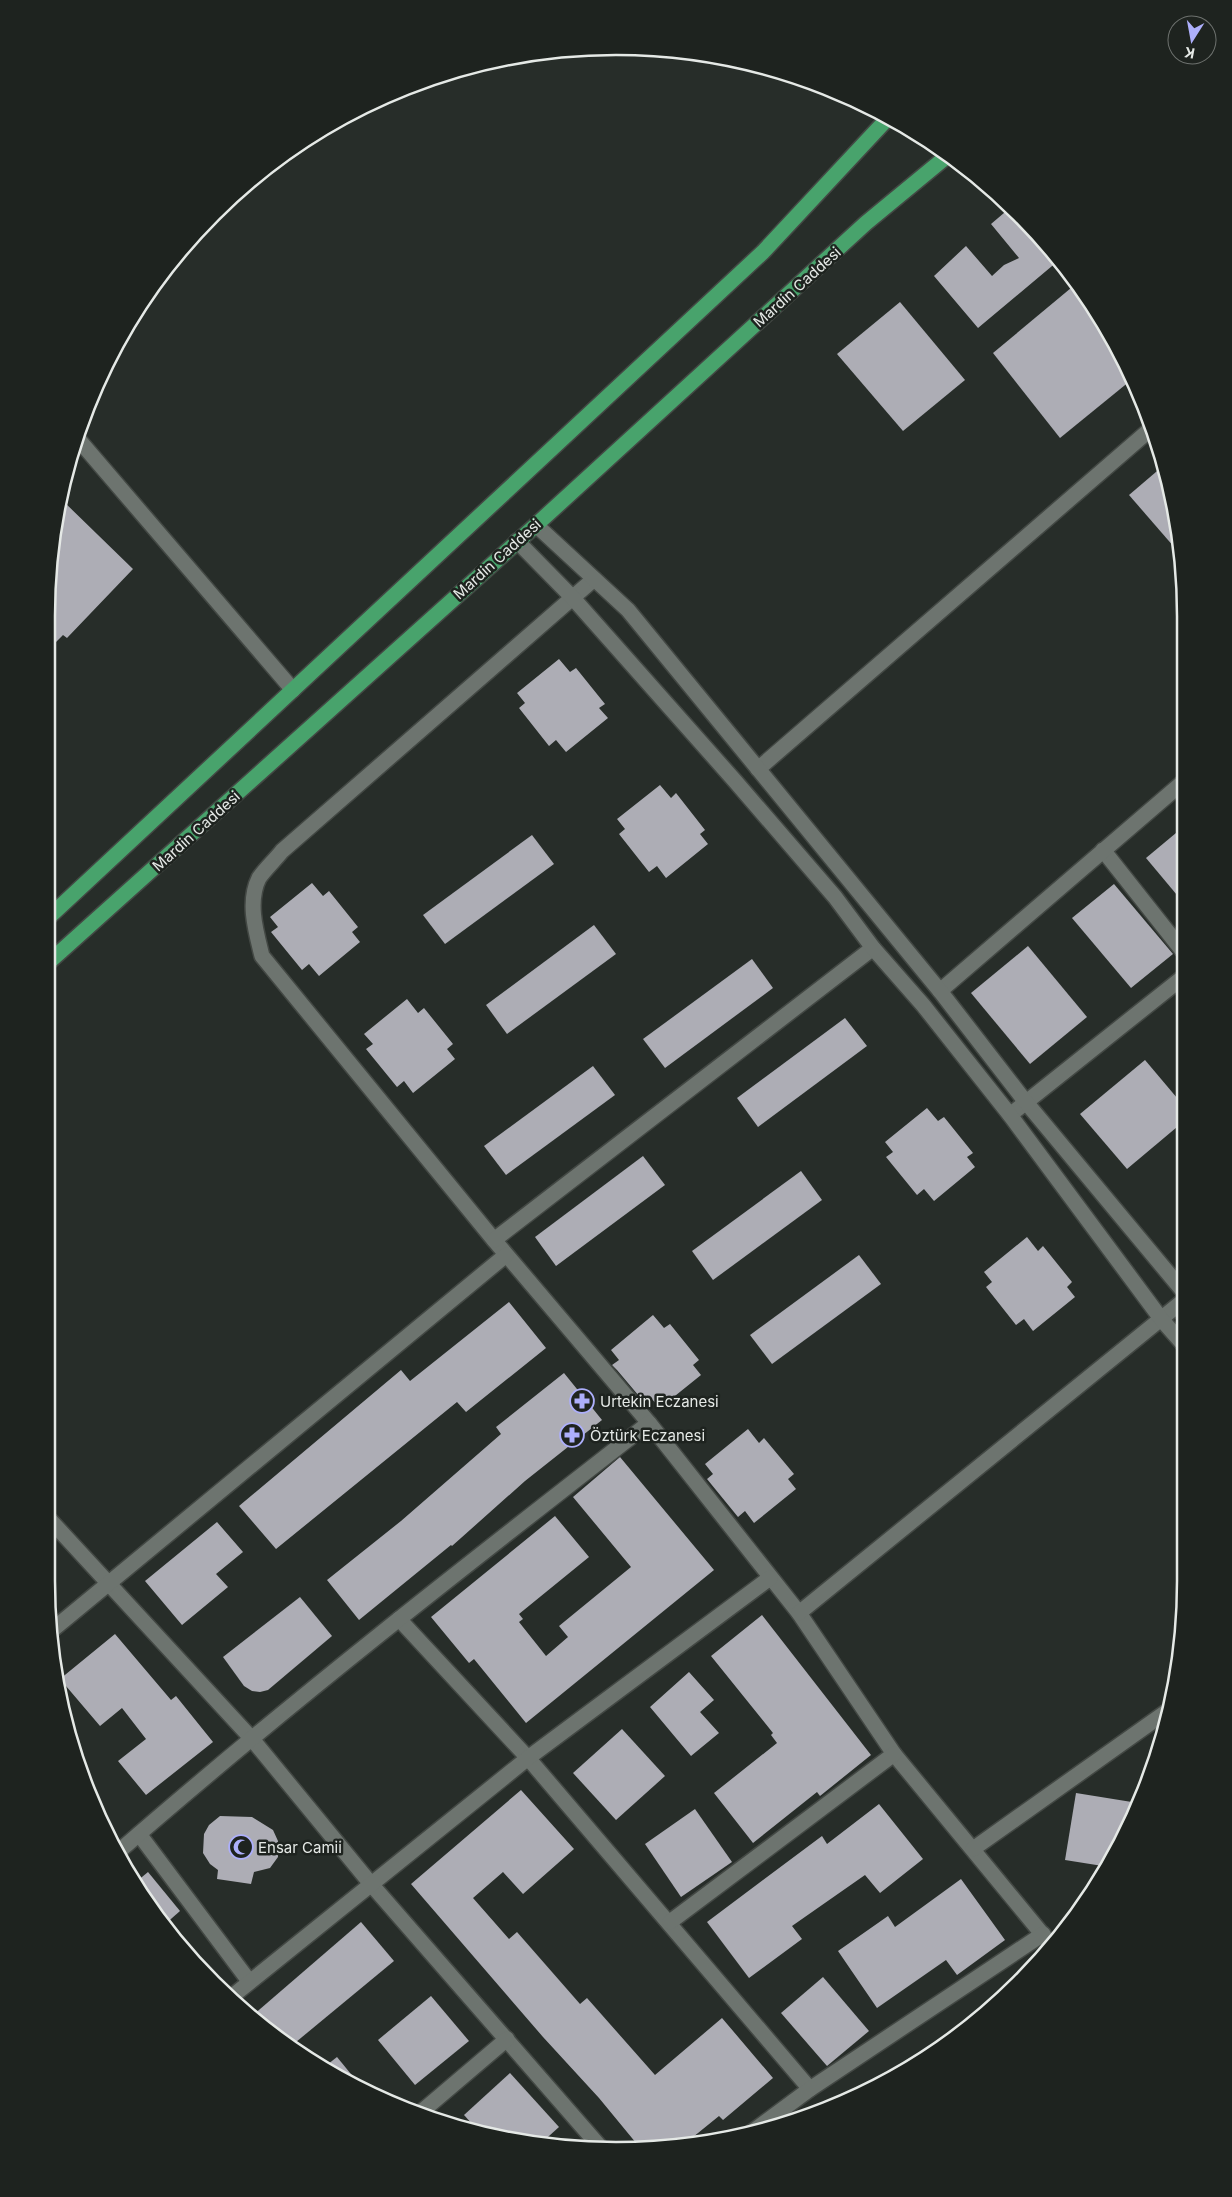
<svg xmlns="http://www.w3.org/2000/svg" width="1232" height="2197" viewBox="0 0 1232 2197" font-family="Inter,sans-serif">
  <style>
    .building { fill: #adadb5 }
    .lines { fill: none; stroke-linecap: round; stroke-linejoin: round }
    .minor-casing { stroke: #434844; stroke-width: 18 }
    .tertiary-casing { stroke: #434844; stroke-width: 18 }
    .trunk-casing { stroke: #434844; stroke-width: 18 }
    .minor { stroke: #6d746f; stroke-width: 15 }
    .tertiary { stroke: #6d746f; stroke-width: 15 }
    .trunk { stroke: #48a36c; stroke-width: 15 }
    .labels { text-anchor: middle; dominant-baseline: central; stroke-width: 5; stroke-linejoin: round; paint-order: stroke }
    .street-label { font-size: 15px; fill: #e5e9e6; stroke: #1e231f }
    .poi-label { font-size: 15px; fill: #e5e9e6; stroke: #1e231f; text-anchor: start }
    .rim { fill: none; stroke: #e5e9e6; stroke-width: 2.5 }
  </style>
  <rect width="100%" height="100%" fill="#272d29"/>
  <g class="building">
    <path d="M1011 207 1019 213 1058 261 978 328 934 276 966 246 992 276 1004 265 1019 258 991 224Z"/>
    <path d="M1077 283 1090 300 1130 381 1060 438 993 353Z"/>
    <path d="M900 302 965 380 903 431 837 354Z"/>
    <path d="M1163 466 1181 542V555L1129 495Z"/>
    <path d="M61 499 133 569 67 638 63 635 48 650 47 579Z"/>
    <path d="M559 659 570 672 576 668 605 704 599 708 608 718 566 752 556 740 549 746 519 708 525 703 517 693Z"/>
    <path d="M660 785 671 798 676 793 705 830 700 834 708 844 666 878 657 866 649 872 619 834 625 829 617 819Z"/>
    <path d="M1182 828V901L1146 858Z"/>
    <path d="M532 835 554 864 445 944 423 915Z"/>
    <path d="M312 883 323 896 329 891 358 927 352 932 360 942 319 976 309 964 302 970 271 932 278 927 270 917Z"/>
    <path d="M1114 884 1173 954 1131 988 1072 918Z"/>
    <path d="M594 925 616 954 507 1034 486 1005Z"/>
    <path d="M1028 946 1087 1017 1030 1064 971 993Z"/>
    <path d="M752 959 773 988 665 1068 643 1039Z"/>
    <path d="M407 999 418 1013 424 1008 453 1044 447 1049 455 1059 413 1093 404 1081 397 1087 366 1049 373 1044 364 1034Z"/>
    <path d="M845 1018 867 1046 758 1127 737 1098Z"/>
    <path d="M1145 1060 1183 1105V1122L1127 1169 1080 1114Z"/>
    <path d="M593 1066 615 1095 506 1175 484 1146Z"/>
    <path d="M927 1108 938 1121 944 1117 973 1153 967 1157 975 1167 934 1201 924 1189 917 1195 886 1157 893 1152 885 1142Z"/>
    <path d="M643 1156 665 1185 556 1266 535 1237Z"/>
    <path d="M801 1171 822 1200 713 1280 692 1251Z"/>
    <path d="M1027 1237 1038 1251 1043 1246 1072 1282 1067 1287 1075 1297 1033 1331 1024 1319 1016 1325 986 1287 992 1282 984 1272Z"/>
    <path d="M859 1255 881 1284 772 1364 750 1335Z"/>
    <path d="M509 1302 546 1348 466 1412 457 1402 276 1549 239 1506 401 1370 410 1381Z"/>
    <path d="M653 1315 664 1328 670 1324 699 1360 693 1365 701 1375 660 1408 650 1397 644 1402 617 1370 612 1365 619 1360 611 1350Z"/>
    <path d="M564 1373 602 1420 525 1481 452 1546 451 1545 359 1620 327 1580 401 1521 501 1434 496 1427Z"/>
    <path d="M748 1429 759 1443 764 1438 794 1474 788 1479 796 1489 754 1523 745 1511 738 1517 707 1479 713 1474 705 1464Z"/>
    <path d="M620 1457 714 1570 526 1723 474 1659 469 1663 431 1617 555 1516 589 1557 519 1614 523 1619 519 1622 546 1656 568 1637 559 1626 631 1567 573 1497Z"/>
    <path d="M217 1522 243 1552 216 1574 228 1587 182 1625 145 1581Z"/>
    <path d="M300 1597 332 1636 268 1690 260 1692 252 1691 244 1686 223 1657Z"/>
    <path d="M762 1615 871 1755 820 1796 817 1792 753 1843 714 1793 777 1743 771 1735 773 1733 711 1656Z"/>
    <path d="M115 1634 171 1700 176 1696 213 1742 146 1795 118 1761 146 1739 122 1708 100 1726 60 1679Z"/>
    <path d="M689 1672 714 1700 700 1712 719 1733 691 1756 650 1707Z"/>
    <path d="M622 1729 665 1776 616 1820 573 1773Z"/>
    <path d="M521 1790 574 1849 523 1894 503 1872 473 1898 509 1939 517 1932 580 2004 587 1998 655 2075 722 2018 773 2078 723 2120 719 2116 682 2146 641 2149 599 2098 543 2037 411 1884Z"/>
    <path d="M1076 1793 1138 1803 1109 1867 1065 1860Z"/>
    <path d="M879 1804 923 1859 880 1893 865 1875 792 1926 802 1939 749 1978 707 1922 822 1836 827 1844Z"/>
    <path d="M695 1809 732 1862 681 1897 645 1844Z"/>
    <path d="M220 1816 252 1817 273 1830 278 1841V1857L270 1868 254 1872 251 1884 217 1879 218 1870 210 1864 203 1853 204 1834 209 1825Z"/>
    <path d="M148 1872 180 1911 163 1926 136 1882Z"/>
    <path d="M961 1879 1005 1940 957 1975 946 1960 877 2008 838 1951 888 1916 895 1927Z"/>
    <path d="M361 1922 394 1961 290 2047 252 2016Z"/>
    <path d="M823 1977 869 2031 827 2066 781 2013Z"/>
    <path d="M431 1996 469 2041 415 2085 378 2040Z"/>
    <path d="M337 2057 364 2090 363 2091 323 2068Z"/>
    <path d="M510 2073 559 2127 539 2145 481 2134 464 2115Z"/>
  </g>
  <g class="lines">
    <g class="minor-casing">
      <g id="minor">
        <path d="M78 439 293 690"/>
        <path d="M594 579 282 851C275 860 265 869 259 878 247 902 256 932 262 956L494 1240 649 1423 799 1613 894 1754 1052 1946"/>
        <path d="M758 769 1153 427"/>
        <path d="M1103 850 1182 950"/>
        <path d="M940 991 1182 783"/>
        <path d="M1010 1115 1182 978"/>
        <path d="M494 1240 873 948"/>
        <path d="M51 1521 252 1739 371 1884 601 2148"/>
        <path d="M799 1613 1183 1301"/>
        <path d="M399 1619 528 1758 810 2089"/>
        <path d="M51 1631 506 1255"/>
        <path d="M139 1834 249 1981"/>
        <path d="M973 1849 1166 1712"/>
        <path d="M117 1853C289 1703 469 1563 649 1423"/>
        <path d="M670 1922 894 1754"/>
        <path d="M230 1998 528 1758 770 1578"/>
        <path d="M420 2113 507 2039"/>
        <path d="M752 2132 810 2089 1043 1934"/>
      </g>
    </g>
    <g class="tertiary-casing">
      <g id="tertiary">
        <path d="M536 525 628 610 940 991 1025 1101 1183 1291"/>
        <path d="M517 541 572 597 735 781 835 897 873 948 923 1005 1010 1115 1162 1320 1184 1345"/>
      </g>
    </g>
    <g class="trunk-casing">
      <g id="trunk">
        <path d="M49 917 763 252 889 117"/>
        <path d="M49 962 536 525 866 223 946 157"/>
      </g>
    </g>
    <use href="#minor" class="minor"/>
    <use href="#tertiary" class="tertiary"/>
    <use href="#trunk" class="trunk"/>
  </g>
  <defs>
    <g id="pharmacy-ring" transform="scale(1.25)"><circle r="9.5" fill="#1e231f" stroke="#adaffb" stroke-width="1.5"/><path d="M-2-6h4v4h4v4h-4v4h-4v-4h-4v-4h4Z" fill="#adaffb"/></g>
    <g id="mosque-ring" transform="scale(1.25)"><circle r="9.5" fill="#1e231f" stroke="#adaffb" stroke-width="1.5"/><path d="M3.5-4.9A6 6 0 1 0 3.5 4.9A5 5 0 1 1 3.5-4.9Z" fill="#adaffb"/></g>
  </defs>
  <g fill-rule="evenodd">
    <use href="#pharmacy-ring" x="582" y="1401"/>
    <use href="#pharmacy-ring" x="572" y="1435"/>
    <use href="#mosque-ring" x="241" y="1847"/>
  </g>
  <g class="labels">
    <g class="street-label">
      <text transform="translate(797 287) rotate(-42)">Mardin Caddesi</text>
      <text transform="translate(497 559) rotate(-42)">Mardin Caddesi</text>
      <text transform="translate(196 831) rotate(-42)">Mardin Caddesi</text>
    </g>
    <g class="poi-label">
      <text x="600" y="1401">Urtekin Eczanesi</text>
      <text x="590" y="1435">Öztürk Eczanesi</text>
      <text x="258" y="1847">Ensar Camii</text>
    </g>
  </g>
  <path d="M0 0H1232V2197H0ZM616 55H616A561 561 0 0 1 1177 616V1581A561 561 0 0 1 616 2142H616A561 561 0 0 1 55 1581V616A561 561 0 0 1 616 55Z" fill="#1e231f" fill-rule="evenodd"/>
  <path class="rim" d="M616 55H616A561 561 0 0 1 1177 616V1581A561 561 0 0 1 616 2142H616A561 561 0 0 1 55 1581V616A561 561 0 0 1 616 55Z"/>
  <g transform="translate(1192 40) rotate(191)"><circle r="24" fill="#1e231f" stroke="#6e726f"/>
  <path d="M0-4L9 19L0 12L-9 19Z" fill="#adaffb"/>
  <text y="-8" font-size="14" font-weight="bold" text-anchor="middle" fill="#e5e9e6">K</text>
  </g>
</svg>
